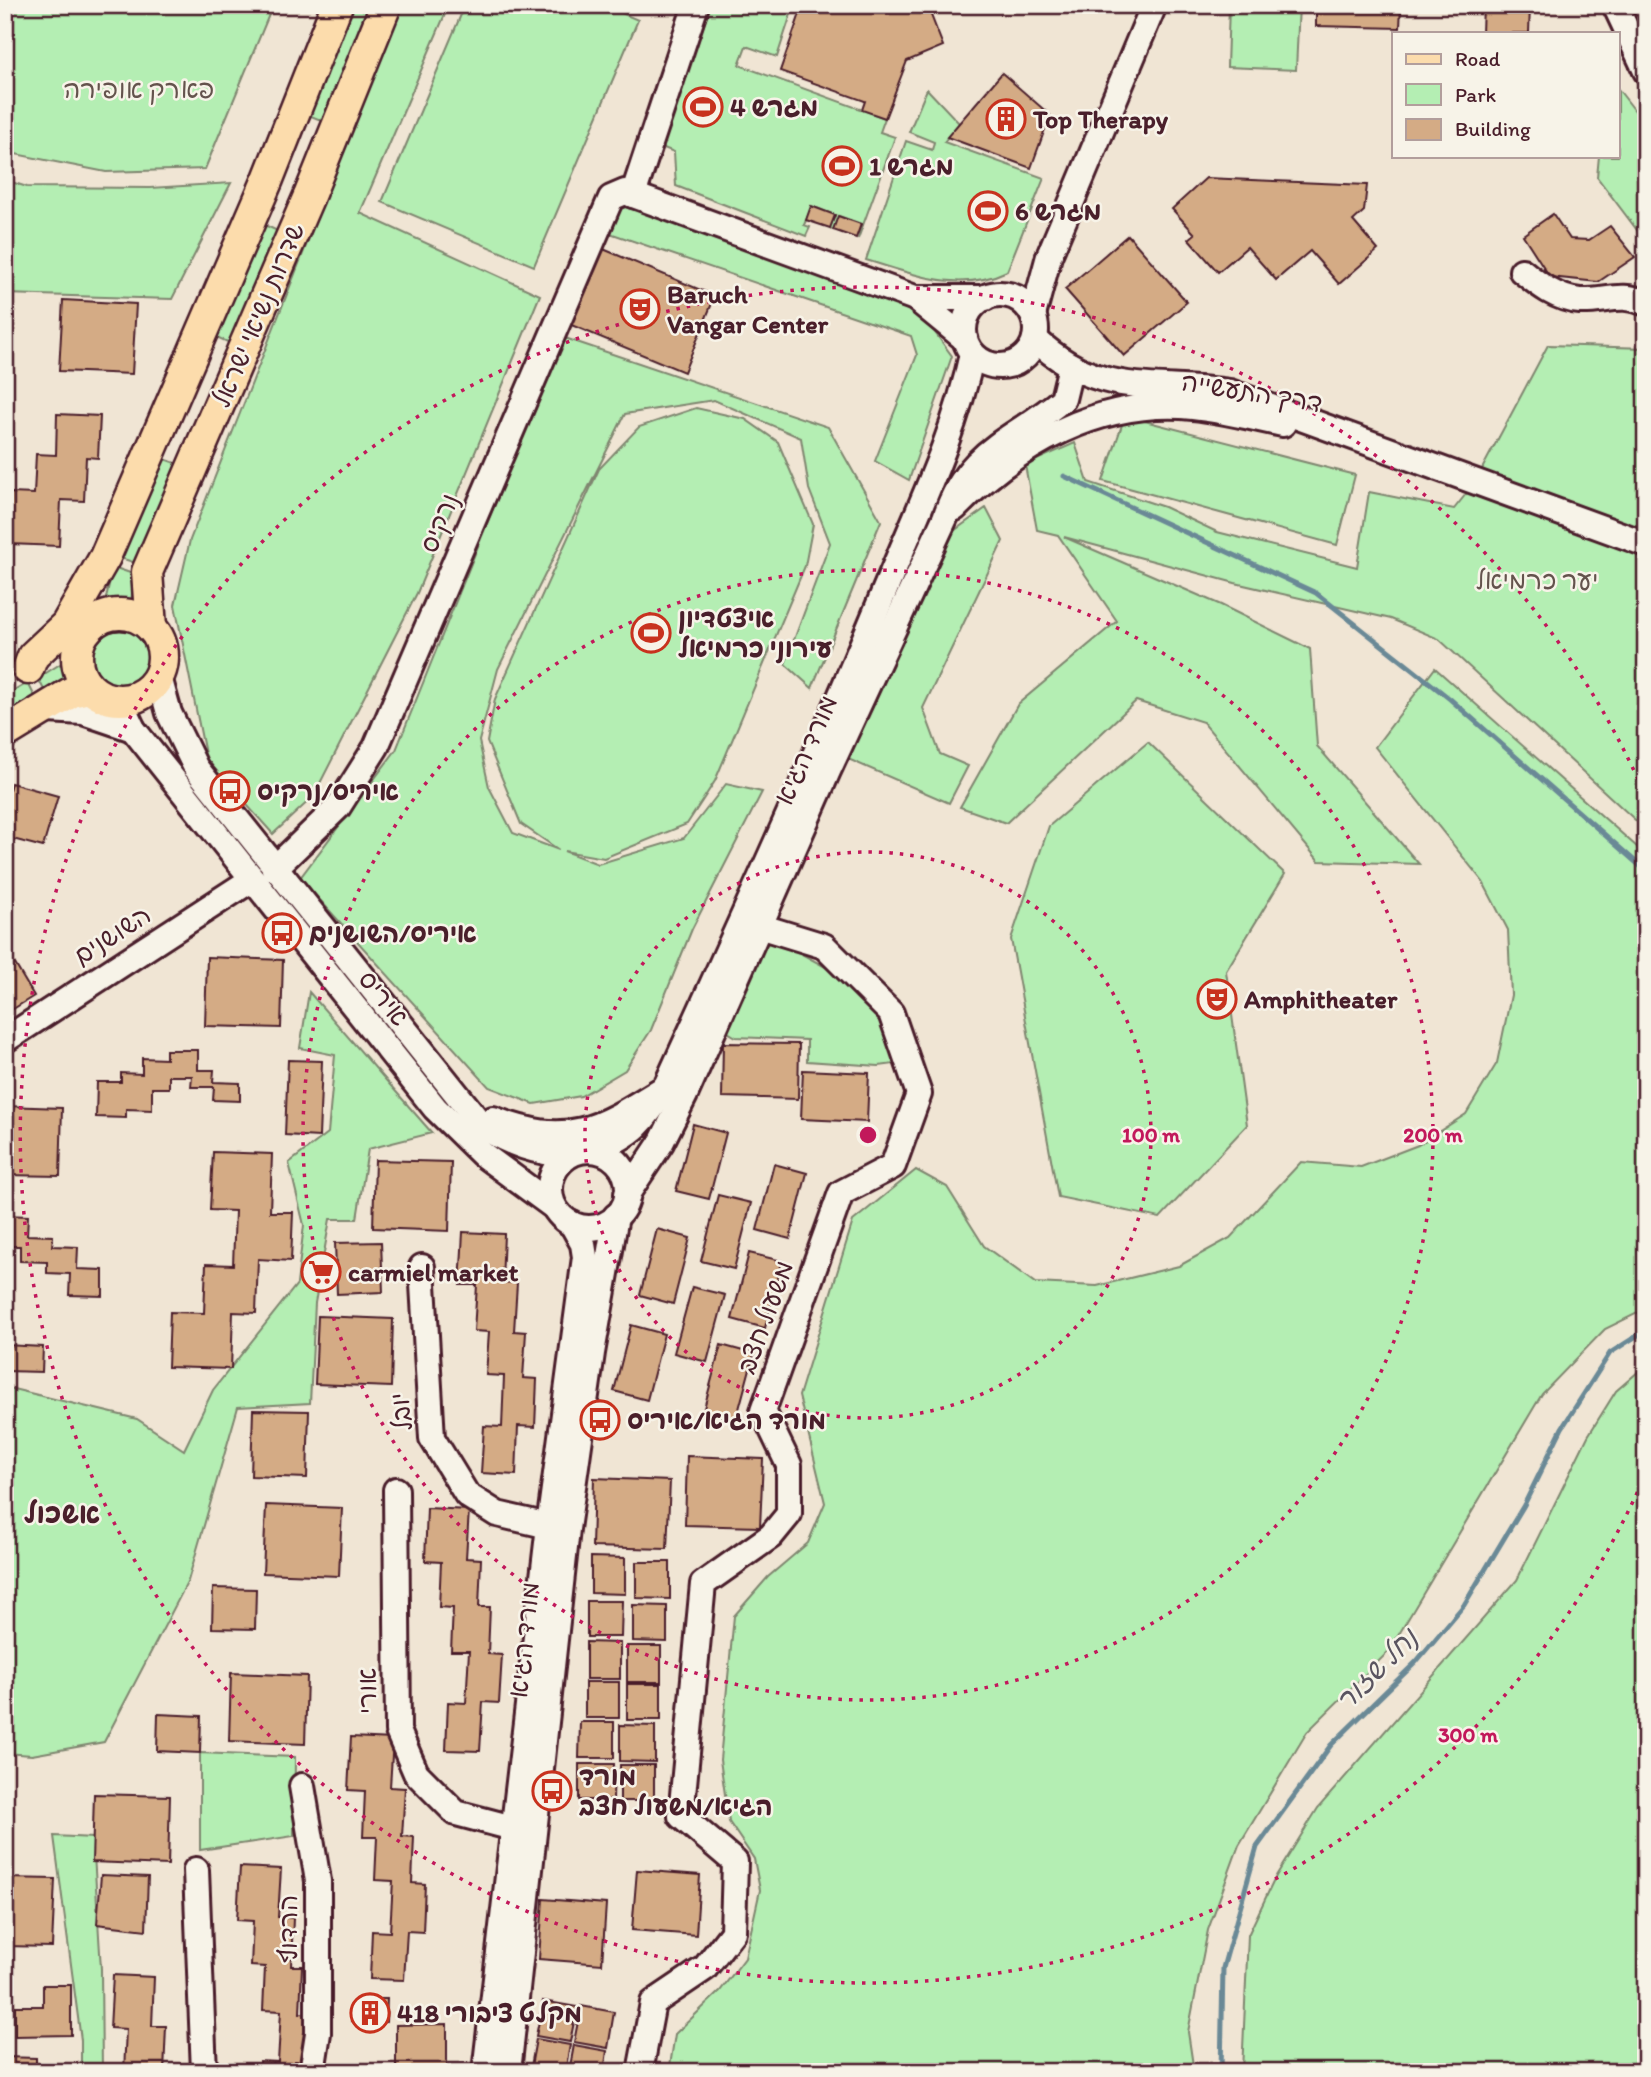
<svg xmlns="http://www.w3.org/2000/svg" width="1651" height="2077" viewBox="0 0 1651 2077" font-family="Itim,'Playpen Sans Hebrew',sans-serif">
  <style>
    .green { fill: #b4eeb3; stroke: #7f866f; stroke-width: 2 }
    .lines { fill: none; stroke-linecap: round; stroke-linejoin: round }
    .stream { stroke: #6a8996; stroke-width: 5 }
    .building { fill: #d4ab85; stroke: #4a1f2b; stroke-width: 2 }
    .minor-casing { stroke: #4a1f2b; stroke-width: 30 }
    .major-casing { stroke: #4a1f2b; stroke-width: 35 }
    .minor { stroke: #f7f3e8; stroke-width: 24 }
    .major { stroke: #fcdcac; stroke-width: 30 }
    .ring { fill: none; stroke: #c2185b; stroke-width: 3.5; stroke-dasharray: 3.5 7 }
    .labels { text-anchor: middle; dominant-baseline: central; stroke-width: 5; stroke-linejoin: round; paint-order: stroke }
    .park-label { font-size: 26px; fill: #64534d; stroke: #f7f3e8 }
    .poi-label { font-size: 26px; font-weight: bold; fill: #4a1f2b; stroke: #f7f3e8; text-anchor: start }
    .street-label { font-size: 26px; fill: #4a1f2b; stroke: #f7f3e8 }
    .neighbourhood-label { font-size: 28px; font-weight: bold; fill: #4a1f2b; stroke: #f7f3e8 }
    .water-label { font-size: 28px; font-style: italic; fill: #5a5460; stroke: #f7f3e8 }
    .centre { fill: #c2185b; stroke: #f7f3e8; stroke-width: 3.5 }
    .ring-label { font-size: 21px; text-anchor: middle; font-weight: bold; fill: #c2185b; stroke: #f7f3e8; stroke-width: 5; stroke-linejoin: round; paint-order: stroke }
  </style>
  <rect width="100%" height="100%" fill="#f0e5d4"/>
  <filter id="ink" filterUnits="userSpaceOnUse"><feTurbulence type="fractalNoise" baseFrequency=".0143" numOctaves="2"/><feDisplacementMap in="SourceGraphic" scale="14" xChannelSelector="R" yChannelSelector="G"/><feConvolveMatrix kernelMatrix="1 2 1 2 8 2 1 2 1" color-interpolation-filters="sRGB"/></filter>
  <g filter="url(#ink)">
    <g class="green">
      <path d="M5 5H273L205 169 106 172 5 152Z"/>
      <path d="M352 5 374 8 328 123 306 114Z"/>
      <path d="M401 5H449L360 213 540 295 417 593 313 797 273 834 206 759 175 605 190 540Z"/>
      <path d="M465 5H603L638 20 534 266 382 202Z"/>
      <path d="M711 5H794L777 57 746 46 739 65 885 118 880 132 895 137 858 239 861 224 839 216 833 230 830 228 835 215 812 206 804 225 810 227 806 236 676 186 674 152 661 147Z"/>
      <path d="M1229 5H1299L1296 70 1227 67Z"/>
      <path d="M927 89 959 123 944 142 1044 178 1007 271C959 294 913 274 866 260L906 141 932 150 934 142 909 132Z"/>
      <path d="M1618 89 1646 125V242L1597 177 1599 156H1618Z"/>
      <path d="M5 180 27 187 150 188 231 183 172 299 5 294Z"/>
      <path d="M632 202 920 312 952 356 909 480 875 461 917 355 911 336 598 229 610 209Z"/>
      <path d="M260 223 280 232 232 344 212 335Z"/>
      <path d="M562 337 828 427 881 521 812 688 785 664 830 543 809 489 801 438 714 400 625 414 498 669 479 741 489 787 513 833 559 850 521 824 487 742 495 699 599 469 639 427 696 408 745 419 778 442 813 524 805 566 715 781 687 824 604 858 564 851 598 864 684 838 726 784 762 792 692 929 651 1030 625 1070 581 1096 534 1104 489 1087 300 878 396 750Z"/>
      <path d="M1548 345 1646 348V830L1439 639 1391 619 1235 583 1064 537 1221 605 1310 649 1317 746 1419 864 1319 861 1203 722 1136 701 1006 823 960 807 1018 704 1117 621 1058 535 1037 530 1025 465 1075 443 1088 482 1164 507 1217 532 1357 567 1369 492 1454 509 1474 484Z"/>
      <path d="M1125 416 1355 475 1337 545 1103 481Z"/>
      <path d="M159 457 178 464 136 563 117 557Z"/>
      <path d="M986 508 1003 541 923 708 940 754 968 766 949 803 848 759 951 533Z"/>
      <path d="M113 567 133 574 131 610 103 611Z"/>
      <circle cx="121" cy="658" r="28"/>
      <path d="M65 661 75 681 47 696 38 678Z"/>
      <path d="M1435 668 1646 855V1309L1605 1329 1542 1394 1389 1651 1307 1732 1239 1845 1208 1930 1188 2032 1194 2072H669L675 2034 720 1991 745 1958 760 1890 754 1859 729 1822 720 1760 734 1616 768 1577 808 1543 825 1503 799 1396 853 1221 916 1170 947 1187 984 1246 1035 1283 1097 1286 1179 1266 1230 1238 1301 1162 1361 1167 1418 1145 1466 1114 1497 1063 1511 995 1508 930 1483 882 1375 747Z"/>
      <path d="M28 683 37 701 5 721V696Z"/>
      <path d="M1148 742 1285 874 1226 971 1247 1125 1160 1218 1058 1197 1011 939 1049 826Z"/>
      <path d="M771 937 831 970 876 1016 890 1037 895 1064 879 1066 807 1061V1040L736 1037 721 1028Z"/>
      <path d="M309 992 432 1133 368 1149 357 1219H330L315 1303 310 1403 238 1407 188 1581 104 1742 32 1755 5 1753V1387L137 1419 184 1450 213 1390 297 1284 304 1225 289 1163 328 1133 335 1055 300 1048Z"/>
      <path d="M1646 1365V2072H1242L1248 1935 1276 1876 1318 1808 1517 1580 1588 1436 1616 1391Z"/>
      <path d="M200 1753 295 1757 294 1836 200 1850Z"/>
      <path d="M54 1836 93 1838 101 1969 102 2072H81V2040Z"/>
    </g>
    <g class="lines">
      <g class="stream">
        <path d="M1064 476 1316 593 1450 699 1646 871"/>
        <path d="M1221 2072 1223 1968 1257 1847 1331 1745 1416 1662 1464 1605 1524 1505 1562 1428 1610 1353 1646 1330"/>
      </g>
    </g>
    <g class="building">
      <path d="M803 5H927L943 46 907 61 885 118 862 110 865 101 780 71Z"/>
      <path d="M1316 5H1401L1400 28 1316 26Z"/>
      <path d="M1483 5H1530L1529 33H1482Z"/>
      <path d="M1002 73 1050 115 1031 168 947 137Z"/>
      <path d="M1206 178 1367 185 1364 211 1353 221 1378 250 1339 284 1310 251 1276 280 1247 247 1218 272 1189 239 1195 234 1172 209Z"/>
      <path d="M811 206 835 215 830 228 806 220Z"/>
      <path d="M1553 214 1570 239 1589 240 1610 226 1635 257 1598 282 1550 277 1523 235Z"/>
      <path d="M838 216 861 224 856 238 833 230Z"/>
      <path d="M1128 235 1187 302 1124 356 1065 289Z"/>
      <path d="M596 246 715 296 684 372 564 322Z"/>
      <path d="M63 300 136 304 132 374 59 371Z"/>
      <path d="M57 414 100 416 98 458 86 457 84 501 61 500 59 546 9 544 11 493 34 494 36 454 56 455Z"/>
      <path d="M11 783 58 796 43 847 5 837V805Z"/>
      <path d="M207 957 283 960 281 1028 205 1026Z"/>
      <path d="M15 964 34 996 5 1014V970Z"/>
      <path d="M723 1043 799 1044 798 1099 722 1097Z"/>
      <path d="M166 1050H198V1070H214L213 1082 240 1083V1101L213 1100 214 1087H191L192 1076H169V1088H152V1110L126 1109V1118L96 1117 97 1082H121V1073L142 1074V1058L166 1059Z"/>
      <path d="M288 1060 322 1061 319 1137 285 1135Z"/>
      <path d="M803 1070 869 1073 867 1122 801 1119Z"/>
      <path d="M5 1106 62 1108 60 1176 5 1175Z"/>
      <path d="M693 1124 726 1133 709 1199 676 1191Z"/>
      <path d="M213 1152 272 1154 270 1212H293L291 1261 258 1259 256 1313 233 1312 231 1369 168 1367 170 1312 204 1313 206 1264 233 1265 235 1211 210 1210Z"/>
      <path d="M375 1160 451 1162 449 1231 373 1228Z"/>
      <path d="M774 1164 807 1173 790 1239 757 1230Z"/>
      <path d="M718 1195 751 1203 734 1269 701 1261Z"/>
      <path d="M5 1215 28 1216 27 1235 53 1236 52 1246 78 1247 77 1269 103 1270V1296L69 1295 70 1274 47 1273V1262L20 1261V1246H5Z"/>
      <path d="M657 1229 690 1238 673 1304 640 1295Z"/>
      <path d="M463 1232 504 1234 502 1282 517 1283 514 1331 526 1332 523 1378 537 1379 535 1427 518 1426 516 1475 481 1473 484 1426 502 1427 504 1376 486 1375 489 1332 474 1331 477 1285H460Z"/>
      <path d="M381 1242 383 1292 337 1294 335 1243Z"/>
      <path d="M749 1253 782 1261 765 1328 732 1319Z"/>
      <path d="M692 1287 725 1295 707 1362 674 1353Z"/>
      <path d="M318 1316 393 1319 391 1387 315 1384Z"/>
      <path d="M631 1325 664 1334 647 1400 614 1391Z"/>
      <path d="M5 1345 43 1347 42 1372 5 1371Z"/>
      <path d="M721 1345 754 1354 736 1420 703 1412Z"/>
      <path d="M253 1410 309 1411 307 1478 251 1476Z"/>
      <path d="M687 1456 763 1459 760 1527 685 1525Z"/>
      <path d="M594 1478 670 1481 667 1549 592 1547Z"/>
      <path d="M266 1505 342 1508 339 1576 263 1573Z"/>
      <path d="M427 1508 469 1510 466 1558 481 1559 479 1607H490L488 1654 502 1655 499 1703 483 1702 480 1751 446 1750 448 1702 466 1703 469 1651H451L453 1608 439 1607 441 1562 425 1561Z"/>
      <path d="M591 1557 625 1558V1594L591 1593Z"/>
      <path d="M636 1562H670V1599L636 1598Z"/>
      <path d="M213 1588 256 1589 255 1629 212 1628Z"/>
      <path d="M587 1601H622L621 1637H587Z"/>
      <path d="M633 1605 667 1606V1642L633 1641Z"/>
      <path d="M586 1642 620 1643V1679H586Z"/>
      <rect x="627" y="1646" width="34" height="36"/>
      <path d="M231 1673 307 1676 305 1744 229 1741Z"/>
      <rect x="585" y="1682" width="34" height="36"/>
      <rect x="627" y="1684" width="34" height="36"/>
      <path d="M158 1714 201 1716 200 1753 157 1751Z"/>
      <path d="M580 1722H614V1758H579Z"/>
      <path d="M620 1725 655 1726V1762L620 1761Z"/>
      <path d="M351 1737 393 1739 390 1787 405 1788 402 1836 414 1837 412 1883 425 1884 423 1932 407 1931 404 1980 370 1979 372 1931 390 1932 393 1881 375 1880 377 1837H363L365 1791 348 1790Z"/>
      <path d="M579 1764H614L613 1800H579Z"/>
      <rect x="620" y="1765" width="34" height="36"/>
      <path d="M94 1794 170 1796 168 1865 92 1862Z"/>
      <path d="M240 1867 281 1869 278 1917 293 1918 291 1966H302L300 2013 314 2014 311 2062 295 2061 294 2072H260V2061L278 2062 281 2011 263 2010 265 1967 251 1966 253 1921 237 1920Z"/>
      <path d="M637 1870 700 1875 696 1935 632 1930Z"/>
      <path d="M101 1875 148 1877 146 1930 97 1924Z"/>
      <path d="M5 1878 55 1879 52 1947 5 1946Z"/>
      <path d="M543 1899 606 1904 602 1964 539 1959Z"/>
      <path d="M113 1975 154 1977 152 2026H166L164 2072H124L126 2029 110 2028Z"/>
      <path d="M43 1985H71V2035L15 2036V2006H43Z"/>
      <path d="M381 1999H387L386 2022 352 2021 353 2004 381 2006Z"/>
      <path d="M543 2001 577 2007 570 2042 536 2036Z"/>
      <path d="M581 2006 614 2012 608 2048 574 2042Z"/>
      <path d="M447 2024V2072H396V2025Z"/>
      <path d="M536 2039 570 2045 565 2072H530Z"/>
      <path d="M574 2045 607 2051 604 2072H569Z"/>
      <path d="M5 2057 36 2058V2072H5Z"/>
    </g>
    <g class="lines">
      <g class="minor-casing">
        <g id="minor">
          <path d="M1615 5 1646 71"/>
          <path d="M633 195 696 5"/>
          <path d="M1522 271C1539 285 1557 299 1580 301 1606 302 1621 292 1646 303"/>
          <circle cx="1000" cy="330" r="36"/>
          <path d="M915 298 965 339"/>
          <path d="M1033 315 1049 256 1154 5"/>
          <path d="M1035 339C1099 399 1152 381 1230 392L1646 544"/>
          <path d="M955 508C1018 444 1100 398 1193 407 1223 410 1253 418 1283 424"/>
          <path d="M159 677 169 713 196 768 483 1127C511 1144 536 1153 569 1155"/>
          <path d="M120 701 133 729 435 1108 482 1154 554 1207"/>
          <path d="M47 710 83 712 133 729"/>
          <path d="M274 869 338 807 376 747 611 198 625 192 915 298H985"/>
          <path d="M5 1040 251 880"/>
          <path d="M493 1119C568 1148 597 1130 661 1090"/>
          <path d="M596 1150C635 1133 642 1124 665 1088 740 924 815 760 884 592 916 514 955 436 972 354"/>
          <circle cx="589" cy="1189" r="39"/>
          <path d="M627 1194 661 1143 685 1095 828 771 945 518C968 448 1012 442 1063 399L1071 366"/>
          <path d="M422 1267 432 1438 467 1495 497 1514 549 1526"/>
          <path d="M396 1490 398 1731 416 1773 456 1813 513 1828"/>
          <path d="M302 1786 318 1881V2033L312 2072"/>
          <path d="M196 1870 204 2072"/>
          <path d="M485 2072 549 1526 585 1257 583 1244 572 1224"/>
          <path d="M508 2072 567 1529 592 1353 616 1216"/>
          <path d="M640 2072 653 2003 705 1968 733 1932 735 1862 681 1816 703 1584 771 1536 789 1514V1465L763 1411 841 1193 893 1166 919 1094 891 1013 824 946 759 926"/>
        </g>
      </g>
      <g class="major-casing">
        <g id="major">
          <circle cx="120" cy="657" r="43"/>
          <path d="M151 627 147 572 309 196 386 5"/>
          <path d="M28 669 33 656 66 625 105 557 268 179 337 5"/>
          <path d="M5 733 72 692 89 688"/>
        </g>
      </g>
      <use href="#minor" class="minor"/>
      <use href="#major" class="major"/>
    </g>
  </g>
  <g class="ring">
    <circle cx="868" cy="1135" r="283"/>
    <circle cx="868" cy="1135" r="565"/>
    <path d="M1646 1473A848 848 0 1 1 1646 797"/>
  </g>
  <defs>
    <g id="stadium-ring" transform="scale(2.0125)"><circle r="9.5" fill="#f7f3e8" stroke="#c8321e" stroke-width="1.5"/><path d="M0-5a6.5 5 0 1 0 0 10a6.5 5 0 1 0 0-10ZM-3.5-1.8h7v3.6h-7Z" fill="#c8321e"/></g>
    <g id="building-ring" transform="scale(2.0125)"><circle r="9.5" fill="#f7f3e8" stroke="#c8321e" stroke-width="1.5"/><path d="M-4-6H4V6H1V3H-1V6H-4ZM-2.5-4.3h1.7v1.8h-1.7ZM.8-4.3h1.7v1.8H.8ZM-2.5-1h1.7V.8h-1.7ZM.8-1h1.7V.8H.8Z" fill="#c8321e"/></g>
    <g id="theatre-ring" transform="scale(2.0125)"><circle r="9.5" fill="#f7f3e8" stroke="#c8321e" stroke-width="1.5"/><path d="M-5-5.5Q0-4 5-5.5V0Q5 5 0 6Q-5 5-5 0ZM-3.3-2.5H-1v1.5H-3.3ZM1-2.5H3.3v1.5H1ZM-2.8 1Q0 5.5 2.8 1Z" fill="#c8321e"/></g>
    <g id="bus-ring" transform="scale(2.0125)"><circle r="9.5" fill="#f7f3e8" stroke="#c8321e" stroke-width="1.5"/><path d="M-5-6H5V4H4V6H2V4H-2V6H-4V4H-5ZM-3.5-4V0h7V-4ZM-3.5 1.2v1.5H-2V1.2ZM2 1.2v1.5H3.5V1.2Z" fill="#c8321e"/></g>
    <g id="supermarket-ring" transform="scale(2.0125)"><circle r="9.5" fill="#f7f3e8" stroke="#c8321e" stroke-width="1.5"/><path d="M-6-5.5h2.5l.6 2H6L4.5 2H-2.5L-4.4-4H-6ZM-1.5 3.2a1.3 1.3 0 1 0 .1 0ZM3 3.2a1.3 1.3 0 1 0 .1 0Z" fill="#c8321e"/></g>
  </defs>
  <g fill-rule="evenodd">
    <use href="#stadium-ring" x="703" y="107"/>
    <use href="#building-ring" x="1006" y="119"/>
    <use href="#stadium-ring" x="842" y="166"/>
    <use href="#stadium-ring" x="988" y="211"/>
    <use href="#theatre-ring" x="640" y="309"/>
    <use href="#stadium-ring" x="651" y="633"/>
    <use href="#bus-ring" x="230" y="791"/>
    <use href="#bus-ring" x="282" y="933"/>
    <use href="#theatre-ring" x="1217" y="999"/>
    <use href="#supermarket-ring" x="321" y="1272"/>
    <use href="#bus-ring" x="600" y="1420"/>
    <use href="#bus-ring" x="552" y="1791"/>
    <use href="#building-ring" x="370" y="2013"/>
  </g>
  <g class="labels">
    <g class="park-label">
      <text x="139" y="89">פארק אופירה</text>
      <text x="1537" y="580">יער כרמיאל</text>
    </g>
    <g class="poi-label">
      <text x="730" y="107">מגרש 4</text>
      <text x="1033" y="119">Top Therapy</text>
      <text x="869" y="166">מגרש 1</text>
      <text x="1015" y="211">מגרש 6</text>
      <text x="667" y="294">Baruch<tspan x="667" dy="30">Vangar Center</tspan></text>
      <text x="678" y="618">איצטדיון<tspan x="678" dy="30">עירוני כרמיאל</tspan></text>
      <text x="257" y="791">איריס/נרקיס</text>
      <text x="309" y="933">איריס/השושנים</text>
      <text x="1244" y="999">Amphitheater</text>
      <text x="348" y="1272">carmiel market</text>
      <text x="627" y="1420">מורד הגיא/איריס</text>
      <text x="579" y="1776">מורד<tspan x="579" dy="30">הגיא/משעול חצב</tspan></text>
      <text x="397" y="2013">מקלט ציבורי 418</text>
    </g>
    <g class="street-label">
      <text transform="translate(258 315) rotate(-67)">שדרות נשיאי ישראל</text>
      <text transform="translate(1252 392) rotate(9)">דרך התעשייה</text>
      <text transform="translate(439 523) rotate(-67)">נרקיס</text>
      <text transform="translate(806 750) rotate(-66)">מורד הגיא</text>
      <text transform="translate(112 935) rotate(-33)">השושנים</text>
      <text transform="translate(384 998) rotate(51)">איריס</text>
      <text transform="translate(765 1317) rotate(-70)">משעול חצב</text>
      <text transform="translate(401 1412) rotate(-97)">יובל</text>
      <text transform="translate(524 1640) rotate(-84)">מורד הגיא</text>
      <text transform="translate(367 1691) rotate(-91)">אורי</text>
      <text transform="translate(288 1929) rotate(-90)">הרדוף</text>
    </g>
    <g class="neighbourhood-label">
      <text x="62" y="1513">אשכול</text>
    </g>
    <g class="water-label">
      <text transform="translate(1376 1669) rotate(-45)">נחל שזור</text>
    </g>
  </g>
  <circle cx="868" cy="1135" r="10" class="centre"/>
  <g class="ring-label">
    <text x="1151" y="1142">100 m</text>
    <text x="1433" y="1142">200 m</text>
    <text x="1468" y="1742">300 m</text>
  </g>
  <rect width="1651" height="2077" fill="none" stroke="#f7f3e8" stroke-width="28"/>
  <rect x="14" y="14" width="1623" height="2049" fill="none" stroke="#4a1f2b" stroke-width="2.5" filter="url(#ink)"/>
  <rect x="1392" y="32" width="228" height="126" fill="#f7f3e8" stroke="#b29e9c" stroke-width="2"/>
  <rect x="1406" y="54" width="35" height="10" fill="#fcdcac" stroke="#b29e9c" stroke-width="2"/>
  <text x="1455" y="66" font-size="21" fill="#4a1f2b">Road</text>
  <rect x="1406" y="84" width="35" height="21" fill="#b4eeb3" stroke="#b29e9c" stroke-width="2"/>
  <text x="1455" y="102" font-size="21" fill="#4a1f2b">Park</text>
  <rect x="1406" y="119" width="35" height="21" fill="#d4ab85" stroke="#b29e9c" stroke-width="2"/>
  <text x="1455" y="136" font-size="21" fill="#4a1f2b">Building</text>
</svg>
